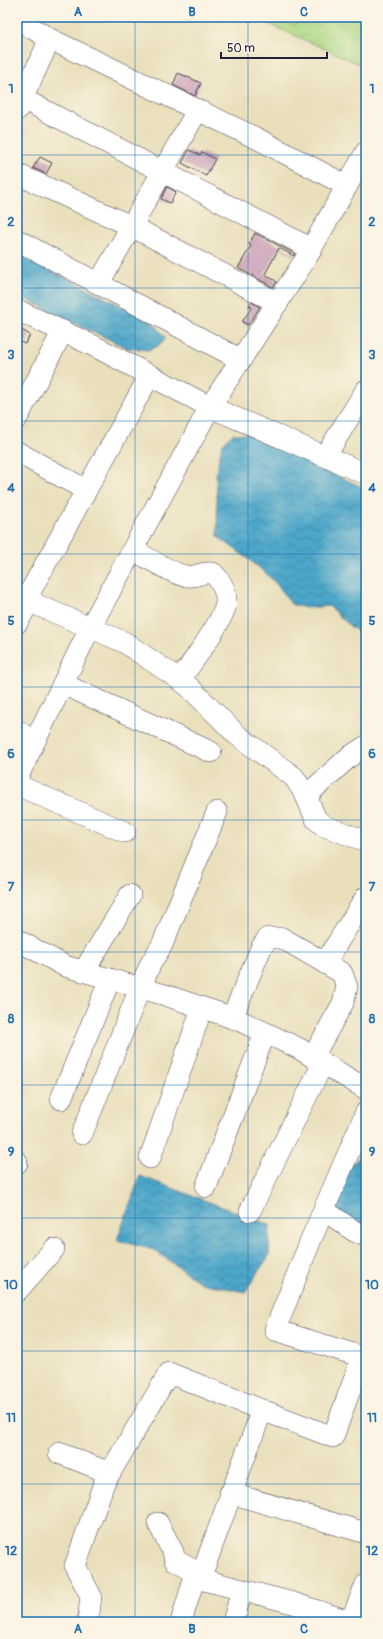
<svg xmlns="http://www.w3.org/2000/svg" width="383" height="1639" viewBox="0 0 383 1639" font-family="Pangolin,sans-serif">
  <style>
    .grass { fill: url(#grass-tufts); stroke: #677c5f }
    .water { fill: url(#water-waves); stroke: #366482 }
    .building { fill: url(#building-hatch) }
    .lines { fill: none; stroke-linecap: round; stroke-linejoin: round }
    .minor-casing { stroke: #403e4e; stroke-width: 22 }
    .minor { stroke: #fff; stroke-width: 21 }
    .grid { fill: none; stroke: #1f6fb2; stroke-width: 1; stroke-opacity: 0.55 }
    .neatline { fill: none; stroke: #1f6fb2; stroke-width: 1.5 }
    .grid-label { font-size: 13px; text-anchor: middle; font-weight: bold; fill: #1f6fb2 }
  </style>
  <defs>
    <pattern id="grass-tufts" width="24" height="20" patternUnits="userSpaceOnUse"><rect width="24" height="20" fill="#acd783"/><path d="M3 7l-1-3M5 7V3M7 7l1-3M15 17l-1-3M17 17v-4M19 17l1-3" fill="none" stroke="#94b872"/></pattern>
    <pattern id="water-waves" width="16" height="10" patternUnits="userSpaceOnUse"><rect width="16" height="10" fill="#4ba6c9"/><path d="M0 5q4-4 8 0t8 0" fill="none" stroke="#3e87a4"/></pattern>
    <pattern id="building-hatch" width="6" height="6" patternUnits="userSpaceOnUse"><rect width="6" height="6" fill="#cb9fb9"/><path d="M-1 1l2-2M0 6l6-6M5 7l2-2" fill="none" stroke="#a48198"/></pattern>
  </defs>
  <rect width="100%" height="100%" fill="#fcf5e5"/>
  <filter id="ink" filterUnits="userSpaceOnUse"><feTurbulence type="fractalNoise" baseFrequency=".025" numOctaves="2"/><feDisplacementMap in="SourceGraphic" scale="8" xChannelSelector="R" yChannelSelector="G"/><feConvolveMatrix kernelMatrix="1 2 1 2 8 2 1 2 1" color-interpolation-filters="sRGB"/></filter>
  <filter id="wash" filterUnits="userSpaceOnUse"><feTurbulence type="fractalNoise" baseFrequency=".012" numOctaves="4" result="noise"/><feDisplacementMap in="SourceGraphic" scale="16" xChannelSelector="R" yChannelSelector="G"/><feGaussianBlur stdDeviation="0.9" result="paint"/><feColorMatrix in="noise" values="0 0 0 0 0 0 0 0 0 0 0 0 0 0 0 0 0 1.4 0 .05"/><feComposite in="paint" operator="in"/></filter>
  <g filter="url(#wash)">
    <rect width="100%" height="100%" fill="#e9dfbb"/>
    <path class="grass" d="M253 17H366V67Z"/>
    <g class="water">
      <path d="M17 253 153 322 166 338 158 346 148 350 127 348 17 295Z"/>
      <path d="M233 434H249L366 489V636L351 627 329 606 306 608 291 604C274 574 245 557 218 537L216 475 222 444Z"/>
      <path d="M366 1153V1223L347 1224 331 1201 343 1174 362 1154Z"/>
      <path d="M140 1176 270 1225 269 1256 245 1292 201 1283 154 1250 117 1240Z"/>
    </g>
    <g id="blocks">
      <g class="building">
        <path d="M178 73 201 83 195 96 173 85Z"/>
        <path d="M189 150 200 155 202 152 215 159 206 176 182 163Z"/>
        <path d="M40 157 52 163 46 174 33 168Z"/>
        <path d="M167 187 176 192 170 203 161 199Z"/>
        <path d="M255 233 295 254 294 256 279 248 265 274 277 282 273 287 238 268 251 246 249 244Z"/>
        <path d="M251 302 260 307 248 325 242 322 252 307 249 306Z"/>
        <path d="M17 327 30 335 25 344 17 340Z"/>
      </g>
    </g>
  </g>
  <g filter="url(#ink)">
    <use href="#blocks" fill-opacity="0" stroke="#403e4e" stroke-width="1"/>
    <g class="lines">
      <g class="minor-casing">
        <g id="minor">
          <path d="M17 19 50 39 258 139 347 186"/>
          <path d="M17 96 312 249"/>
          <path d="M17 110 50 39"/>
          <path d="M366 152 305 260 210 407 366 474"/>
          <path d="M17 174 131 226 278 303"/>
          <path d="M17 240 241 360"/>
          <path d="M99 283 197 111"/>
          <path d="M17 310 94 346 210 407 90 628 17 778"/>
          <path d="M150 375 31 590V599L37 605 124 642 180 680 188 686 237 735 294 777 306 796 316 819 324 826 366 841"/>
          <path d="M17 418 63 331"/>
          <path d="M17 452 86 490"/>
          <path d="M326 455 366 390"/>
          <path d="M133 550C145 556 174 575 186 576 197 578 202 571 213 573 221 581 227 591 226 603 224 621 191 663 180 680"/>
          <path d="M17 623 31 599"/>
          <path d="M63 684 211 752"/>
          <path d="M17 730 33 742"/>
          <path d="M17 785 125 832"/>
          <path d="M306 796 349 757 366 746"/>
          <path d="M17 940 65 966 165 995 236 1019 298 1048 366 1089"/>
          <path d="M325 963 366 897"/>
          <path d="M84 971 130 895"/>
          <path d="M232 1018 261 948 268 938H282L342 973 347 987 343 1003 313 1057"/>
          <path d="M61 1099 110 979"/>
          <path d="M366 1112 312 1237 275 1330 366 1358"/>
          <path d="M82 1134 140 988 151 963 162 945 217 812"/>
          <path d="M150 1158 202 1008"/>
          <path d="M17 1163V1162"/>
          <path d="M206 1187 265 1033"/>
          <path d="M324 1210 354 1231 366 1236"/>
          <path d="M250 1211 323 1063"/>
          <path d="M17 1291 54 1249"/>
          <path d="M262 1410 333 1437 362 1357"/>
          <path d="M59 1453 110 1473"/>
          <path d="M230 1493 366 1533"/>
          <path d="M158 1523 173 1552 175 1560 193 1570 194 1579 181 1622"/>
          <path d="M351 1621 366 1584"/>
          <path d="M88 1622 91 1596 75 1566 104 1483 169 1373 262 1410 200 1579 293 1603 352 1622"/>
          <path d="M233 1622 242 1590"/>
        </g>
      </g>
      <use href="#minor" class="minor"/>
    </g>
  </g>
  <path class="grid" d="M135 17V1622M248 17V1622M17 155H366M17 288H366M17 421H366M17 554H366M17 687H366M17 820H366M17 952H366M17 1085H366M17 1218H366M17 1351H366M17 1484H366"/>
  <rect width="383" height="1639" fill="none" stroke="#fcf5e5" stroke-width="44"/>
  <path d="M221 52v6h106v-6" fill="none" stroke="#22223b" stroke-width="2"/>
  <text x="227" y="52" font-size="12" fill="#22223b" stroke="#fcf5e5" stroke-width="3" paint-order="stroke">50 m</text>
  <rect x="22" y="22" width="339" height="1595" class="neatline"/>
  <g class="grid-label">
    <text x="78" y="16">A</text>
    <text x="192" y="16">B</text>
    <text x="304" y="16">C</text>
    <text x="11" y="93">1</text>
    <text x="372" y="93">1</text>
    <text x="11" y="226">2</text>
    <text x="372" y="226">2</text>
    <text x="11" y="359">3</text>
    <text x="372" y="359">3</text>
    <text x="11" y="492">4</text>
    <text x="372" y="492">4</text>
    <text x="11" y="625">5</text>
    <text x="372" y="625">5</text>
    <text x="11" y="758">6</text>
    <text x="372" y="758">6</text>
    <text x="11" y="891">7</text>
    <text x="372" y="891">7</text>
    <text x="11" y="1023">8</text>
    <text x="372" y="1023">8</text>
    <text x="11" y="1156">9</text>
    <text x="372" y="1156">9</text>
    <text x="11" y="1289">10</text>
    <text x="372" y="1289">10</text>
    <text x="11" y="1422">11</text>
    <text x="372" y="1422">11</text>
    <text x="11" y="1555">12</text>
    <text x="372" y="1555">12</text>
    <text x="78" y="1633">A</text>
    <text x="192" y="1633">B</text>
    <text x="304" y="1633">C</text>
  </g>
</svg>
